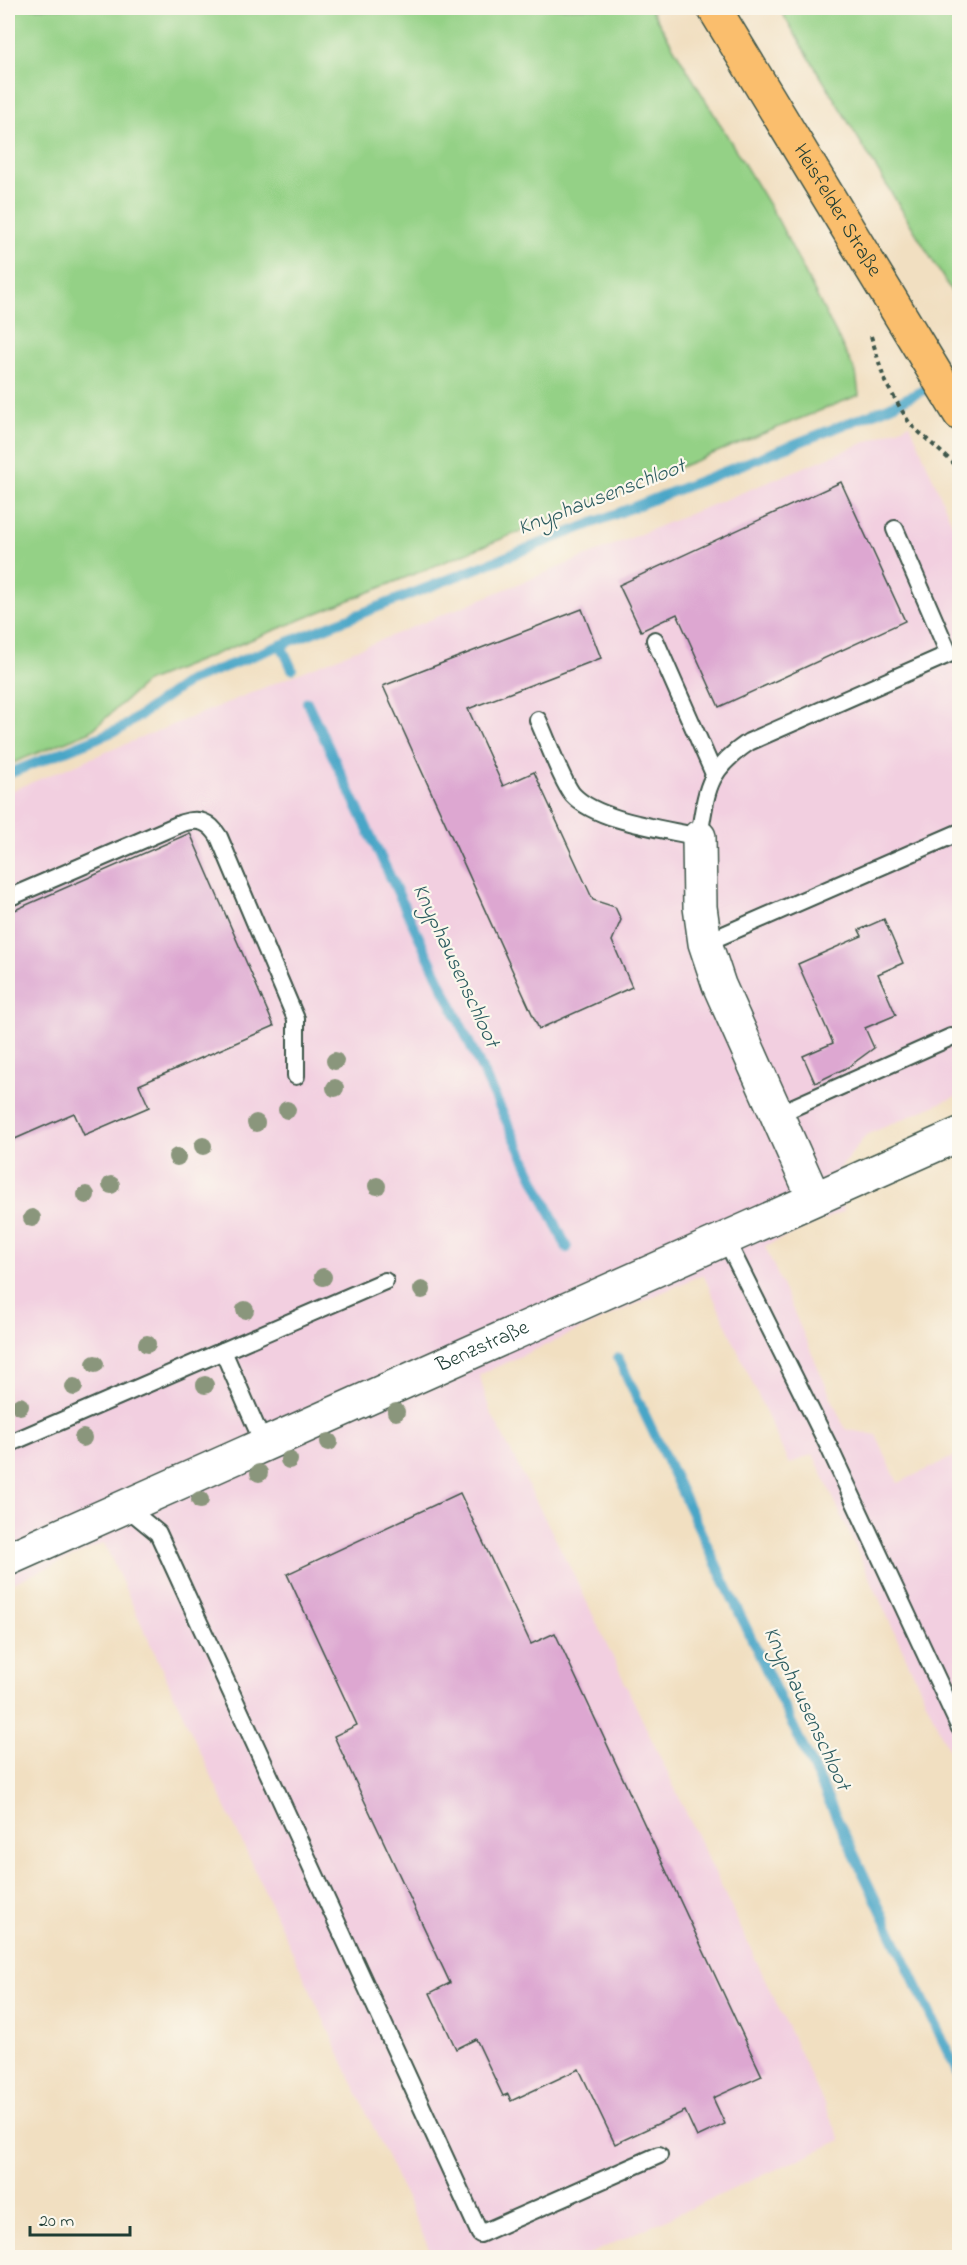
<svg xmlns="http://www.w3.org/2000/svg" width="967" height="2265" viewBox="0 0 967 2265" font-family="'Indie Flower',sans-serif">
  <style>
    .built { fill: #f2cfe0 }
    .green { fill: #94d186; stroke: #5a875d; stroke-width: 1.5 }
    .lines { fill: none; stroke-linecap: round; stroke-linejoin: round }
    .stream { stroke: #49a6c7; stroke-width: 10 }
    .building { fill: #dda7d1 }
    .lane-casing { stroke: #3e5549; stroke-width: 20 }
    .street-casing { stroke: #3e5549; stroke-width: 36 }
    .primary-casing { stroke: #3e5549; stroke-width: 36 }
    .path { stroke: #3e5549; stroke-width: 4; stroke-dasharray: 4.5 4.5; stroke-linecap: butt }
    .lane { stroke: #fff; stroke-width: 16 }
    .street { stroke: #fff; stroke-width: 33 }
    .primary { stroke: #fabe6d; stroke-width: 33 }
    .tree { fill: #8a967c }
    .labels { text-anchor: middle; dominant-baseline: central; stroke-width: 4.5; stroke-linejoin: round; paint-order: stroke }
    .street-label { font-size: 21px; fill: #1f3d34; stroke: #fbf7ec }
    .water-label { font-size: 22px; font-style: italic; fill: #2c5c60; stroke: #fbf7ec }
  </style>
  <rect width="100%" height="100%" fill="#fbf7ec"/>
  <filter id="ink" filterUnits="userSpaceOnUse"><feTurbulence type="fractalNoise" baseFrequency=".0167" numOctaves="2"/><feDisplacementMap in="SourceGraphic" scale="12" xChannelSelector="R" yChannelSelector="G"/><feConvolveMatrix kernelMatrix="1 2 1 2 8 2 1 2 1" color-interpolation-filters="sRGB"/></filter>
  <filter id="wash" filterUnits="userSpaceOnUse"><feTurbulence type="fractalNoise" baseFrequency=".008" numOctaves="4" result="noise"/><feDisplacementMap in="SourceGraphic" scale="24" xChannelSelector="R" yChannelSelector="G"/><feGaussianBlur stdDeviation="1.35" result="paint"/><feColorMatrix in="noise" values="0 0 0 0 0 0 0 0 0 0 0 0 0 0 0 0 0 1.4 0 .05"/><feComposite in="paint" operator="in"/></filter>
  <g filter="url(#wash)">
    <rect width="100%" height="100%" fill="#f1dfc1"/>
    <path class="built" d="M910 424 959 540V1095L866 1135 833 1178 844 1211 765 1246 845 1429 876 1435 898 1483 959 1454V1773L813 1454 789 1464 703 1274 479 1375 490 1411 574 1575 841 2140 583 2257H433L104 1543 8 1585V792Z"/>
    <g class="green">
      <path d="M8 8H650L778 220 856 373 859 395 146 682 91 731 8 765Z"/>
      <path d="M779 8H959V304Z"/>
    </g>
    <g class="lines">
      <g class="stream">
        <path d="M281 645 292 669"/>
        <path d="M307 702 567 1248"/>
        <path d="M8 774 122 728 189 681 884 409 960 373"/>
        <path d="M618 1358 960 2077"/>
      </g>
    </g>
    <g id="blocks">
      <g class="building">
        <path d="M841 482 905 621 719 707 677 614 641 631 619 585Z"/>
        <path d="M582 609 601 658 468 709 503 786 534 772 593 900 615 907 621 920 612 941 632 987 539 1029 383 686Z"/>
        <path d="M190 833 274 1026 139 1085 149 1107 84 1135 74 1113 8 1142V913Z"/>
        <path d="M884 919 903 963 878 974 896 1015 865 1028 874 1048 848 1067 815 1083 803 1056 833 1043 798 964 862 936 859 930Z"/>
        <path d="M460 1493 531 1644 555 1633 762 2076 713 2098 725 2124 697 2137 685 2111 615 2144 579 2069 511 2101 508 2094 503 2096 476 2039 456 2049 430 1993 450 1983 334 1736 357 1725 287 1574Z"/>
      </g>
    </g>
  </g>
  <g filter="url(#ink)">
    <use href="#blocks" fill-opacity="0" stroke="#3e5549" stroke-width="1.5"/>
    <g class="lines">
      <g class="lane-casing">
        <g id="lane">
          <path d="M655 640 714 774"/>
          <path d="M538 720C546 737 563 784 573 795 597 821 665 829 699 837 707 789 706 771 749 742L949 654 895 529"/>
          <path d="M8 898 182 823C199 818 209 821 219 837L296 1019V1076"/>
          <path d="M705 943 960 832"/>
          <path d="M776 1115 951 1037"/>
          <path d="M725 1238 828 1445 960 1728"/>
          <path d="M223 1351 264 1445"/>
          <path d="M8 1444 385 1281"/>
          <path d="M125 1506 158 1533 480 2234 659 2155"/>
        </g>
      </g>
      <g class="street-casing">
        <g id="street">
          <path d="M699 837 700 907 705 943 719 985 814 1198"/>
          <path id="s1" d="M8 1559 960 1134"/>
        </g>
      </g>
      <g class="primary-casing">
        <g id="primary">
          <path id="s2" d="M714 8 960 414"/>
        </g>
      </g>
      <path class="path" d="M871 336 885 382 910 424 960 469"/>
      <use href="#lane" class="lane"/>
      <use href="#street" class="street"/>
      <use href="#primary" class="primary"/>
    </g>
    <g class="tree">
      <circle cx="335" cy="1061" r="9"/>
      <circle cx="335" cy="1088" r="9"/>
      <circle cx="287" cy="1110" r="9"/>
      <circle cx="256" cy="1123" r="9"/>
      <circle cx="203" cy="1146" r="9"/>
      <circle cx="177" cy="1157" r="9"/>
      <circle cx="111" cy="1185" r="9"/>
      <circle cx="377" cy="1186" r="9"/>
      <circle cx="86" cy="1195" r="9"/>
      <circle cx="32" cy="1218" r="9"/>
      <circle cx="323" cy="1277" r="9"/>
      <circle cx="422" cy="1290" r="9"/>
      <circle cx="245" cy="1310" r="9"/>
      <circle cx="147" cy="1344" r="9"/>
      <circle cx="95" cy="1364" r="9"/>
      <circle cx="205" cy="1385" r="9"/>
      <circle cx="74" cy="1387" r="9"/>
      <circle cx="20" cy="1406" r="9"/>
      <circle cx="396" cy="1412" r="9"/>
      <circle cx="83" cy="1438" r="9"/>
      <circle cx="329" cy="1442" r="9"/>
      <circle cx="289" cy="1460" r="9"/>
      <circle cx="259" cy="1473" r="9"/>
      <circle cx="200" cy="1500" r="9"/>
    </g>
  </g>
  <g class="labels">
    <g class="street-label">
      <text stroke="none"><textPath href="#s2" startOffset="237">Heisfelder Straße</textPath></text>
      <text stroke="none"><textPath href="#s1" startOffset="520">Benzstraße</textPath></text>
    </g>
    <g class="water-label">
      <text transform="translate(602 498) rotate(-21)">Knyphausenschloot</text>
      <text transform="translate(455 966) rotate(65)">Knyphausenschloot</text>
      <text transform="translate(806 1709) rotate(65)">Knyphausenschloot</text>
    </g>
  </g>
  <rect width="967" height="2265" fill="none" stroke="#fbf7ec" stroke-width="30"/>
  <path d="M30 2226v9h100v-9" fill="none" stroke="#1f3d34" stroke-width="3"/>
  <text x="39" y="2226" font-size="18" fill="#1f3d34" stroke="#fbf7ec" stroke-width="4.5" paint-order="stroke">20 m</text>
</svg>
